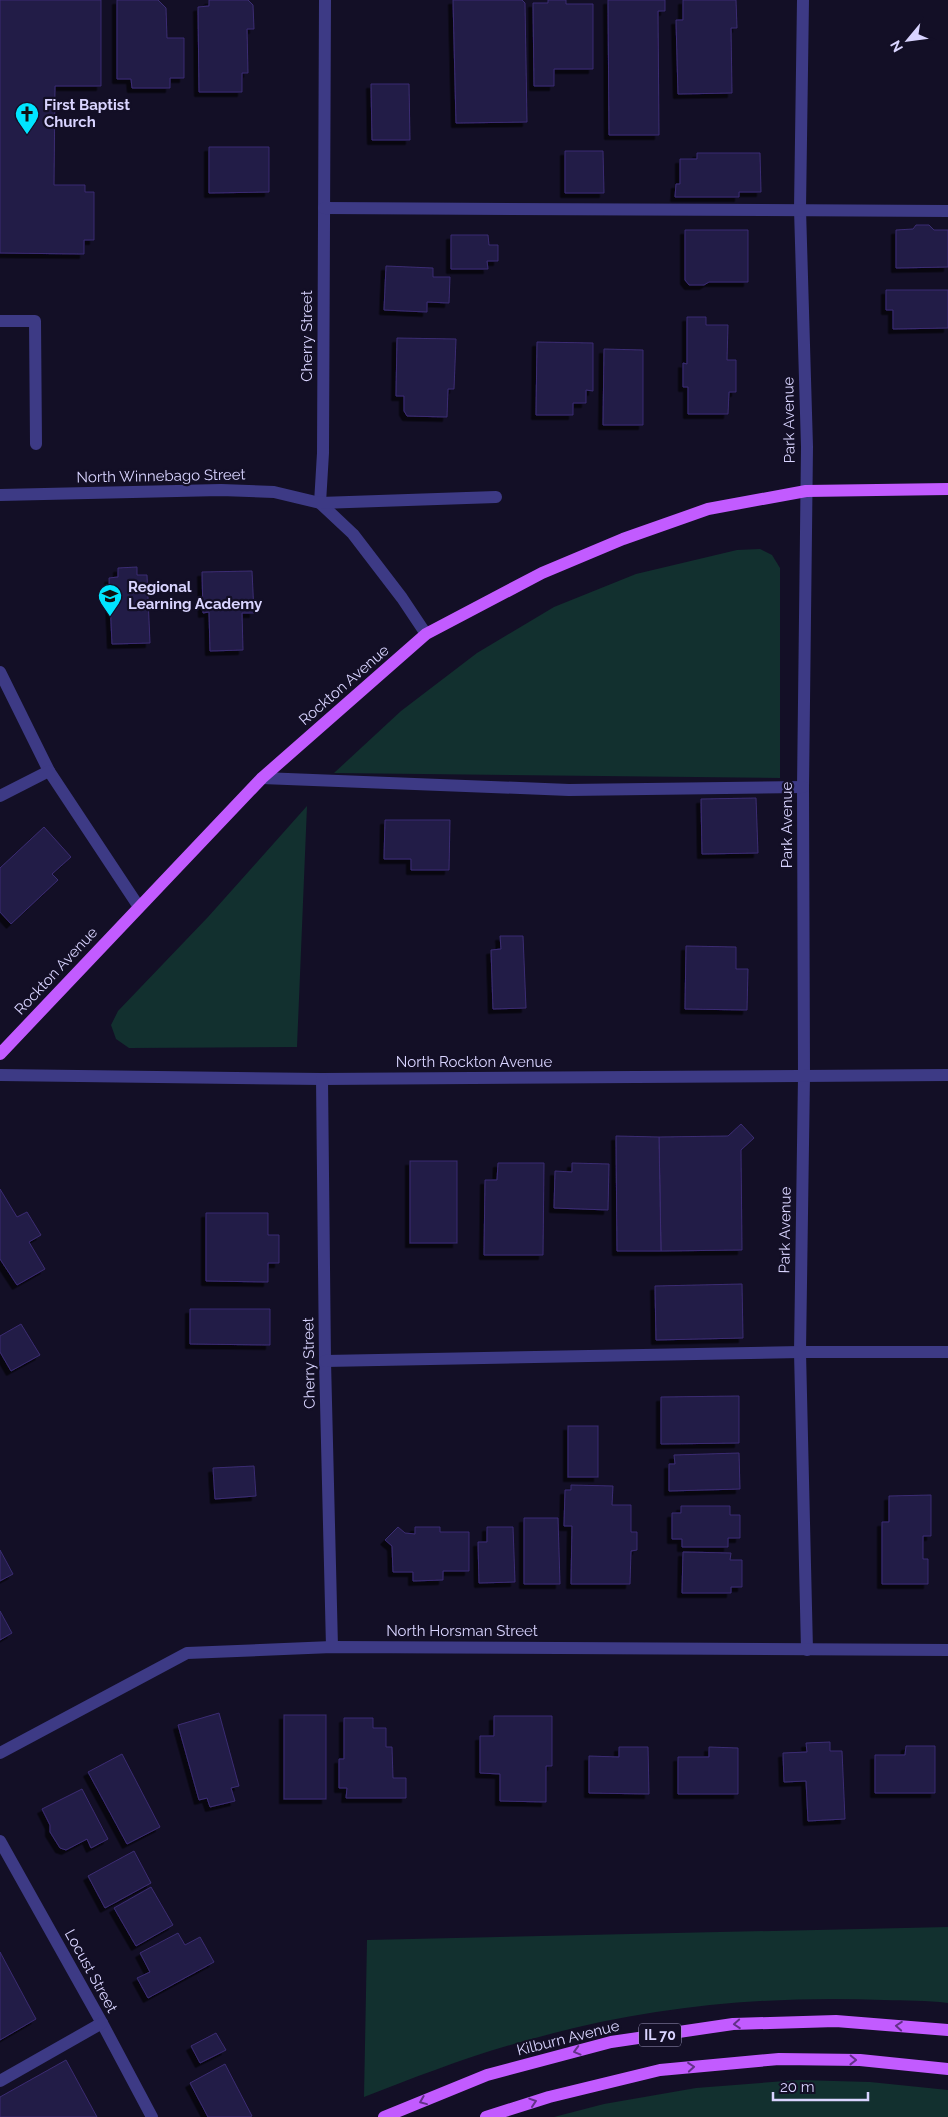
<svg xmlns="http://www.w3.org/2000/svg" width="948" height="2117" viewBox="0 0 948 2117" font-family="Raleway,sans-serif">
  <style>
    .green { fill: #12302f }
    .building { fill: #241b47; stroke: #3b2d73; filter: url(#shadow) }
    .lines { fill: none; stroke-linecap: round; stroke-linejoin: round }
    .minor { stroke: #3d3a85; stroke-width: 12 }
    .major { stroke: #c25bff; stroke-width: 12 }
    .oneway { stroke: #623188 }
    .labels { text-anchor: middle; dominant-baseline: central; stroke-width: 4.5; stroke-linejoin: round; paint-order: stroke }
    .shield { fill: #130f26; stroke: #9e99be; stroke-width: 1 }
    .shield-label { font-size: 14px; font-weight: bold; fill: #d9d4ff }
    .poi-label { font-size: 15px; font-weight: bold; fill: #d9d4ff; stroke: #130f26; text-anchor: start }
    .street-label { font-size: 15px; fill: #d9d4ff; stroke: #130f26 }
  </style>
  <defs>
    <filter id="shadow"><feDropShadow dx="-4.5" dy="4.5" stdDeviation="0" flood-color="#0009"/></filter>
  </defs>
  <rect width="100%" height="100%" fill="#130f26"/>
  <g class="green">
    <path d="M760 549 772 555 780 568V778L334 773 401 711 477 653 554 607 636 574 737 550Z"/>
    <path d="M307 806 297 1047 129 1048 116 1039 111 1025 118 1011 208 917Z"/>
    <path d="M948 1927V2003C927 2000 905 2001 884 2000 765 1995 643 2007 528 2040 472 2055 418 2076 364 2097L367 1940Z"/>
    <path d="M799 2080 870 2082 948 2090V2117H554L604 2104 696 2088Z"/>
  </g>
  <g class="building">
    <path d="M0 0H101V86H55L54 185H85V192H94V240H84V254L0 253Z"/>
    <path d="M117 0H158L166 8 167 38H184V78H170V88H132L131 79H117Z"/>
    <path d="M209 0H248L253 5 254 29H247L248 73H242V92H199L198 7 209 6Z"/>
    <path d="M453 0H522L525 3 527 122 456 123Z"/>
    <path d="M548 0H566V4H593V69H554V86H534L533 3H548Z"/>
    <path d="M608 0H665V11H658L659 135H609Z"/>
    <path d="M683 0H736L737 28H731L732 93 678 94 676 20H683Z"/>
    <path d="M371 84H409L410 140H372Z"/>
    <path d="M209 147H269V192L209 193Z"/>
    <path d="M565 151H603L604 193H565Z"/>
    <path d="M697 153H760L761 192H739V197H675L676 184H680V159H697Z"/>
    <path d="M916 225H929L934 230H948V267L896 268V230L913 229Z"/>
    <path d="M685 230H748V282H709L704 285H689L685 280Z"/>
    <path d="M451 235H488L489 245H498V261H487L488 269H451Z"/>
    <path d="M386 266 433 268V277H450L449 303 427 302V312L384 310Z"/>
    <path d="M886 290H948V328L893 329V310H886Z"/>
    <path d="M687 317H706V325H728L727 360H736V392H729L728 414H688V387H683V363L687 364Z"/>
    <path d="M397 338 456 339 454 389H448L447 417 407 416 404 411V396H396Z"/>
    <path d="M537 342 593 343V391L586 390V403H573V415H536Z"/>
    <path d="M604 349 643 350V425H603Z"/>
    <path d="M137 567V575H147L150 643 112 644 109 578 118 577V568Z"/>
    <path d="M252 571 254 613H242L243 650 210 651 209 612 203 613 202 572Z"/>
    <path d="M756 798 758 853 702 854 701 799Z"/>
    <path d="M385 820H450L449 870H411V859H384Z"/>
    <path d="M44 827 71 857 52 874 58 880 11 924 0 912V868Z"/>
    <path d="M500 936H523L526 1008 493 1009 491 950 501 949Z"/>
    <path d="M686 946 736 947V969H748L747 1010 685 1009Z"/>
    <path d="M741 1124 754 1138 741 1150 742 1250 661 1251 659 1137 728 1136Z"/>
    <path d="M616 1136 659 1137 661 1251H617Z"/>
    <rect x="410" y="1161" width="47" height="82"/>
    <path d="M498 1163H544L543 1255H484L485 1180H497Z"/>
    <path d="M572 1163 609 1164 608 1210 554 1208 555 1171 572 1172Z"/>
    <path d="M0 1189 17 1217 27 1212 41 1235 29 1242 45 1269 17 1285 0 1259Z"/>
    <path d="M206 1213H268V1235H279V1263H268V1282L206 1281Z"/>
    <path d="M742 1284 743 1338 656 1340 655 1286Z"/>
    <path d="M190 1309H270V1345L190 1344Z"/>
    <path d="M21 1324 40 1355 11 1371 0 1352V1336Z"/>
    <path d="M739 1396V1443L661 1444V1397Z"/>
    <rect x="568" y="1426" width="30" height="51"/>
    <path d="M739 1453 740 1489 669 1491V1464H675L674 1455Z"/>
    <path d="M254 1466 256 1496 215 1499 213 1468Z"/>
    <path d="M571 1485 613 1486 612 1505H631V1532H637V1550L631 1551 630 1584H571L572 1526H564L565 1490H571Z"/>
    <path d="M931 1495V1536H923V1559H928V1584H882V1522H889V1496Z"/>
    <path d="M681 1506H730V1515H740V1538H728V1547H682V1539H672V1513H681Z"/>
    <path d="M524 1518H558L560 1584H524Z"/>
    <path d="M398 1527 405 1533 415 1534V1527H440V1532H469V1571H443V1580L413 1581V1572H393L392 1546 385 1540Z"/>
    <path d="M487 1527H513L515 1582 479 1583 478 1542H487Z"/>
    <path d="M0 1550 13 1574 0 1581Z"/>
    <path d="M683 1552 731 1553 730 1560H742V1587H731V1593H682Z"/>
    <path d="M0 1611 12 1633 0 1640Z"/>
    <path d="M219 1713 239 1786 231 1788 235 1801 210 1807 207 1798 199 1800 178 1725Z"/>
    <rect x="284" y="1715" width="42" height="84"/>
    <path d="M494 1716H552V1766H546V1802L500 1801V1774L480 1773V1736H494Z"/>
    <path d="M344 1718H373V1728H386V1747H392L393 1778H406V1798H346L347 1788H339V1759H344Z"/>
    <path d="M830 1742V1751H842L845 1819 808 1821 806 1781 784 1782 783 1753 807 1752 806 1743Z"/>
    <path d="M906 1746H935V1793H875V1755H905Z"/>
    <path d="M619 1747H648L649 1794 589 1793V1756L619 1757Z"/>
    <path d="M709 1747 738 1748V1794H678V1757H709Z"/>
    <path d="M122 1754 160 1827 127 1844 88 1772Z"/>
    <path d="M82 1789 108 1839 91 1848 87 1839 66 1850 60 1848 50 1832V1825L42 1809Z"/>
    <path d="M134 1851 151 1883 105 1908 88 1876Z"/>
    <path d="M151 1887 173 1925 136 1946 114 1908Z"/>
    <path d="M178 1933 185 1945 200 1937 214 1962 148 1998 137 1978 150 1972 140 1953Z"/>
    <path d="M0 1952 36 2019 0 2040Z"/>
    <path d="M216 2033 226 2050 200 2063 191 2046Z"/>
    <path d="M66 2060 97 2117H0V2097Z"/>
    <path d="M225 2064 252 2116 250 2117H208L190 2083Z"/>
  </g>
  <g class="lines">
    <g class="minor">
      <path d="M325 0 323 453 320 503 353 534 402 598 426 634"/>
      <path d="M803 0 800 209 807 447 803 787 804 1076 800 1352 807 1650"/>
      <path d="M324 208 948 211"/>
      <path d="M0 321H35L36 444"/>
      <path d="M0 495 221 490 274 492 320 503 496 497"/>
      <path d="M0 672 49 771"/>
      <path d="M262 778 569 790 803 787"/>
      <path d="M0 796 49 771 139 907"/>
      <path d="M0 1075 322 1079 948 1075"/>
      <path d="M322 1079 325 1361 332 1647"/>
      <path d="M325 1361 800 1352H948"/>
      <path d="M0 1753 187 1653 332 1647 948 1650"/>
      <path d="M0 1841 102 2023 152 2117"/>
      <path d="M0 2081 102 2023"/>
    </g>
    <g class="major">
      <path d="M0 1054 262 778 426 634 542 573 623 539 708 509 806 491 948 489"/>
      <path d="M384 2117 487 2075 611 2042 733 2024 836 2021 948 2030"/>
      <path d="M486 2117 549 2097 660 2070 779 2059 860 2060 948 2069"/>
    </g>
  </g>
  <defs><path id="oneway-chevron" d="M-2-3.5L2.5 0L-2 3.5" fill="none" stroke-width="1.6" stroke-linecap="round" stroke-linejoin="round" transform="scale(1.25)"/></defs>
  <g class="oneway">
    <use href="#oneway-chevron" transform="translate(737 2024) rotate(176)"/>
    <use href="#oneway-chevron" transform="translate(899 2026) rotate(-176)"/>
    <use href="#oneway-chevron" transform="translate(577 2051) rotate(165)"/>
    <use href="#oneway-chevron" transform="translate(853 2060) rotate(1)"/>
    <use href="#oneway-chevron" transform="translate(691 2067) rotate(-5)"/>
    <use href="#oneway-chevron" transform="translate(423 2101) rotate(158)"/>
    <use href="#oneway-chevron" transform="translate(533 2102) rotate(-18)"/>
  </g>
  <defs>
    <g id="church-pin" transform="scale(1.25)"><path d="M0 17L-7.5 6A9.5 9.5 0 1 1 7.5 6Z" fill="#00e5ff" stroke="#130f26"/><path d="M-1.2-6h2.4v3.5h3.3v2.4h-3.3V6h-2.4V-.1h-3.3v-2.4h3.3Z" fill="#111"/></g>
    <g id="school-pin" transform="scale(1.25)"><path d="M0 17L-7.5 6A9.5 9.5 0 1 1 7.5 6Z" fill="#00e5ff" stroke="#130f26"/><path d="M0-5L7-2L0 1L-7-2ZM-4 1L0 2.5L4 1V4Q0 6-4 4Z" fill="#111"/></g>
  </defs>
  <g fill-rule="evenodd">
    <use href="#church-pin" x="27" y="114"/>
    <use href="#school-pin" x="110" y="596"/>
  </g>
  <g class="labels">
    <rect class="shield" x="639" y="2023.5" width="42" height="23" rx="4"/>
    <g class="shield-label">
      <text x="660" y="2035">IL 70</text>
    </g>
    <g class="poi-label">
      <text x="44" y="105">First Baptist<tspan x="44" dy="17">Church</tspan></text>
      <text x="128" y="587">Regional<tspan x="128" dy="17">Learning Academy</tspan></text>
    </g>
    <g class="street-label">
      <text transform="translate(307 336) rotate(-90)">Cherry Street</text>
      <text transform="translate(789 420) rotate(-91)">Park Avenue</text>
      <text transform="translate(161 476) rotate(-1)">North Winnebago Street</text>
      <text transform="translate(344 685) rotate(-41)">Rockton Avenue</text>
      <text transform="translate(787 825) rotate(-90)">Park Avenue</text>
      <text transform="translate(56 971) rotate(-47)">Rockton Avenue</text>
      <text x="474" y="1062">North Rockton Avenue</text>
      <text transform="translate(785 1230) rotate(-89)">Park Avenue</text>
      <text transform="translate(309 1363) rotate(-91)">Cherry Street</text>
      <text x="462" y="1631">North Horsman Street</text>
      <text transform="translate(91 1971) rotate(61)">Locust Street</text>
      <text transform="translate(568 2038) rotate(-14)">Kilburn Avenue</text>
    </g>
  </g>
  <g transform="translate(908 40) rotate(241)" stroke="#130f26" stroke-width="4" paint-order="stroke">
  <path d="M0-4L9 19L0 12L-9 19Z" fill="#d9d4ff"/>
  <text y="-8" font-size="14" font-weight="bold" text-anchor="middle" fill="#d9d4ff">N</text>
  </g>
  <path d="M773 2092v8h95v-8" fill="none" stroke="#d9d4ff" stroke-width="2.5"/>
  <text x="780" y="2092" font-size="15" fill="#d9d4ff" stroke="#130f26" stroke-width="4" paint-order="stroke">20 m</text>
</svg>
